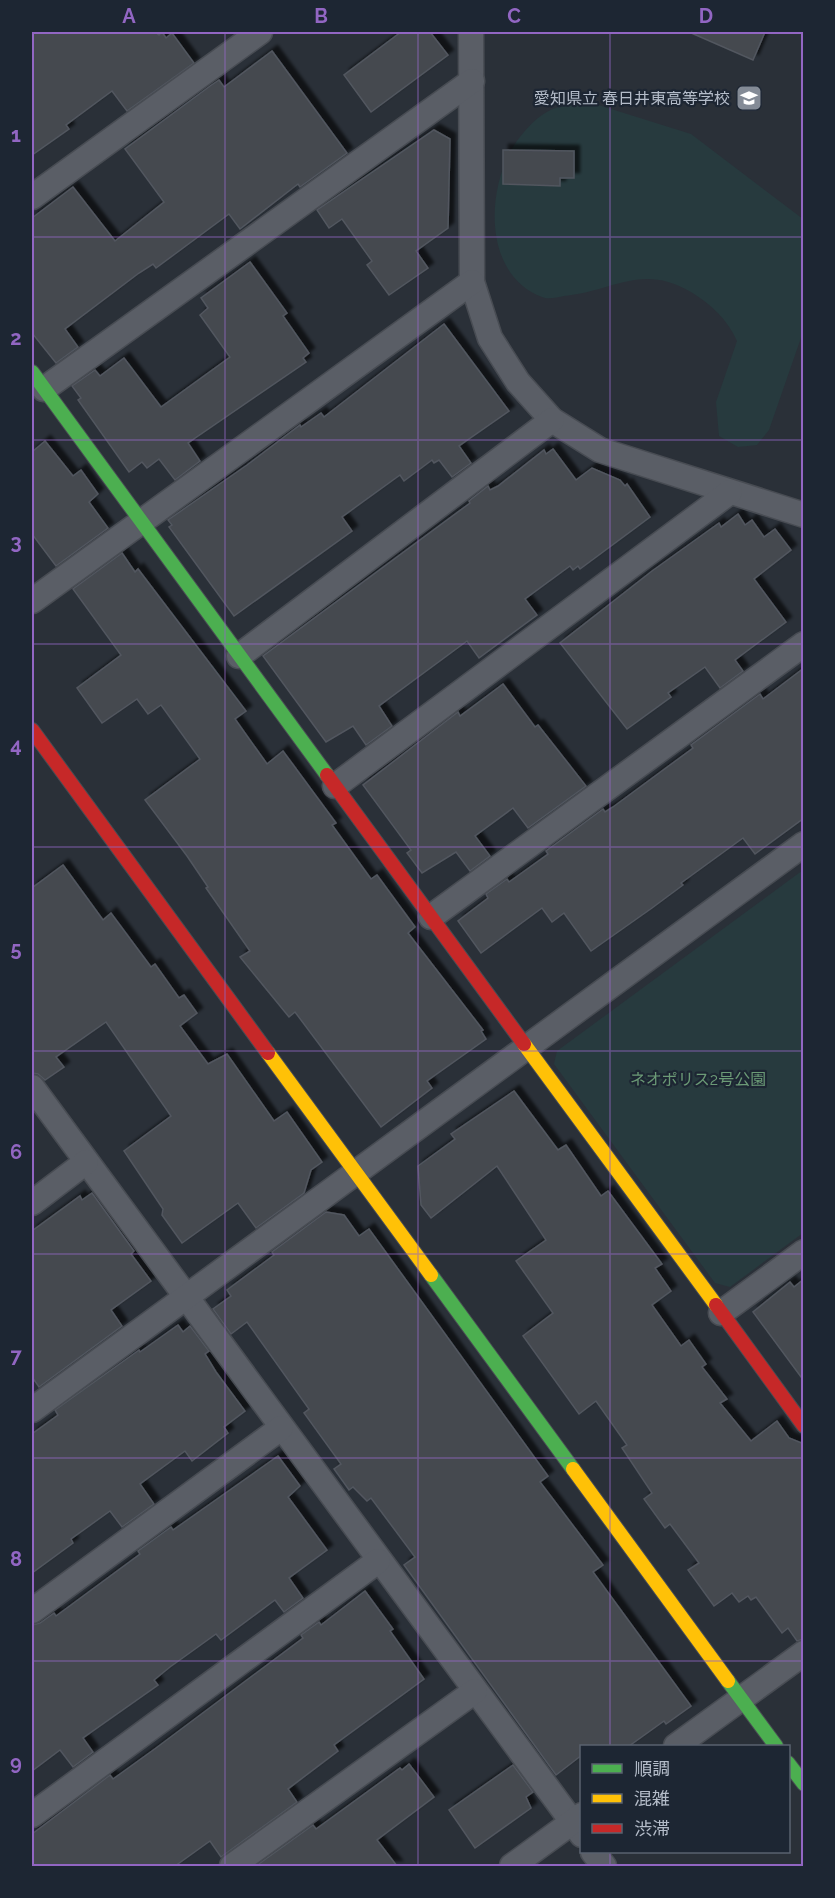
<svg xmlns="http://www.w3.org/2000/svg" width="835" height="1898" viewBox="0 0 835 1898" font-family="Raleway,'Noto Sans JP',sans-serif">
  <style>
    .green { fill: #273a3e }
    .building { fill: #444950; stroke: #52575f; stroke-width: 1.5; filter: url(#shadow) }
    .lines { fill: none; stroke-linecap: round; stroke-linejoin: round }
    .street-casing { stroke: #484c53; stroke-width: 27 }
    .fast-casing { stroke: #484c53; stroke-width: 16 }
    .slow-casing { stroke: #484c53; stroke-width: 16 }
    .jam-casing { stroke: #484c53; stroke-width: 16 }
    .street { stroke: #5a5e66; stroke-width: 24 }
    .fast { stroke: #4caf50; stroke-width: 14 }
    .slow { stroke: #ffc107; stroke-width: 14 }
    .jam { stroke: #c62828; stroke-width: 14 }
    .grid { fill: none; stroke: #9266c3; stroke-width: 1.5; stroke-opacity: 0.55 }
    .labels { text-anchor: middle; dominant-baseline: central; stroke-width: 4.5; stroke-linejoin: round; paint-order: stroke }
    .poi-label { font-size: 16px; fill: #b4bcc9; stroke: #1d2633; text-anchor: end }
    .park-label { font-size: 16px; fill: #6b9a76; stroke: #1d2633 }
    .neatline { fill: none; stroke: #9266c3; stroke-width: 2 }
    .grid-label { font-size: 20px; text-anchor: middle; font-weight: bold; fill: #9266c3 }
  </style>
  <defs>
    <filter id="shadow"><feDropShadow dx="5.5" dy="-5.5" stdDeviation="1.5" flood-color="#0009"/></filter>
  </defs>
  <rect width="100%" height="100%" fill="#2a3038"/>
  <g class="green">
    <path d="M592 103 691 134 803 219V332L769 430 757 445 738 447 719 436 716 402 737 341C727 319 712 305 691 292 642 263 614 291 564 296 558 297 548 300 542 297 478 273 486 174 524 132 547 106 559 105 592 103Z"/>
    <path d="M803 870V1233L730 1287 715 1283 554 1064 557 1051Z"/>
  </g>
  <g class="building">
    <path d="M32 32H155L159 35 162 32 166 38 172 33 194 63 127 111 112 91 66 125 69 129 32 155Z"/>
    <path d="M401 32H430L448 55 371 112 344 75Z"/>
    <path d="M689 32H765L753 60Z"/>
    <path d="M272 51 347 153 300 187 298 184 240 229 229 214 156 268 153 264 139 273 65 329 78 347 56 363 32 333V218L73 187 115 241 164 202 125 149 210 86 219 80 224 87Z"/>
    <path d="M434 130 450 139 448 228 416 251 428 268 389 295 367 265 372 261 342 219 329 228 317 210Z"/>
    <path d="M503 150 574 151V178H560V186L503 184Z"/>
    <path d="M250 262 287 313 283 316 309 353 303 358 306 362 188 443 200 461 175 480 159 459 147 468 142 462 129 472 78 400 81 398 72 386 95 370 100 376 124 358 161 407 230 357 200 315 208 308 201 298Z"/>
    <path d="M444 324 509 411 459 446 471 463 452 477 439 460 434 463 432 460 404 481 400 475 342 517 352 531 234 616 169 527 172 525 168 520 247 465 300 425 301 427 321 413 324 417Z"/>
    <path d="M45 441 73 476 81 470 98 494 89 502 108 528 56 566 32 534V452Z"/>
    <path d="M553 449 576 480 592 468 620 480 625 486 627 484 650 517 580 569 578 566 573 570 570 566 525 599 537 615 479 658 467 641 379 706 392 726 366 745 353 726 326 742 263 656 470 503 469 501 488 486 490 490 498 486 544 450 546 454Z"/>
    <path d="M738 514 745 525 752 520 764 537 775 529 791 550 754 579 786 622 735 660 743 671 720 688 705 667 668 693 671 697 627 729 560 643 652 571 719 523 721 527Z"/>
    <path d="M122 553 135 572 138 569 246 711 235 719 267 764 283 751 336 823 332 825 371 879 377 875 415 927 408 933 483 1030 481 1031 486 1039 427 1081 432 1088 381 1127 295 1012 289 1017 240 957 250 951 206 888 208 887 187 856 145 800 200 759 161 705 148 714 137 699 102 723 77 688 121 655 73 589Z"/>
    <path d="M804 668V818L755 854 743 838 681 883 683 885 652 908 591 951 564 913 552 922 542 908 481 953 458 921 488 898 486 894 507 879 509 882 548 854 546 851 603 809 605 812 613 807 693 748 691 745 760 694 763 699Z"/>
    <path d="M503 684 535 727 538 725 586 786 528 828 513 808 475 836 490 856 470 871 456 852 422 873 407 853 411 850 363 785 458 712 460 716Z"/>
    <path d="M63 865 103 920 111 913 151 967 155 964 179 998 184 995 197 1013 180 1026 208 1064 227 1054 274 1121 287 1112 322 1162 311 1170 304 1193 256 1228 238 1203 182 1243 162 1215 163 1209 124 1151 171 1116 106 1022 56 1057 64 1067 45 1080 38 1074 32 1073V888Z"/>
    <path d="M514 1091 558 1150 566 1145 601 1196 608 1191 662 1264 655 1268 671 1291 652 1305 681 1346 689 1340 706 1364 702 1367 727 1399 720 1403 751 1441 777 1421 789 1438 804 1444V1639L797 1641 788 1628 782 1633 756 1597 751 1600 748 1596 739 1602 732 1593 714 1606 688 1570 699 1563 670 1524 665 1528 644 1499 652 1493 622 1448 627 1445 596 1401 579 1414 523 1336 553 1313 516 1261 546 1240 497 1166 431 1218 421 1205 418 1166 455 1139 451 1134Z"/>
    <path d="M92 1193 134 1251 131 1254 151 1281 111 1310 122 1326 39 1387 32 1377V1231L80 1196 82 1200Z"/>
    <path d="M326 1212 344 1215 359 1236 369 1229 548 1476 540 1482 603 1565 593 1572 691 1706 666 1724 664 1721 629 1746H582V1755L556 1775 404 1565 415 1557 371 1498 367 1501 353 1487 349 1490 334 1469 341 1464 304 1413 309 1409 247 1322 231 1334 213 1309 231 1296 227 1290 274 1255 272 1252Z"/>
    <path d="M804 1279V1381L753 1312 790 1282 794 1287Z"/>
    <path d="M178 1325 183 1332 190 1326 209 1351 205 1354 216 1372 245 1411 224 1427 228 1433 192 1461 185 1451 140 1484 154 1504 122 1527 110 1511 71 1539 73 1543 32 1573V1434L58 1415 55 1410 139 1350 140 1352Z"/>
    <path d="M278 1456 300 1486 288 1497 327 1550 289 1578 303 1598 284 1612 275 1600 221 1640 216 1634 170 1667 154 1680 158 1685 83 1738 93 1752 73 1767 60 1750 32 1771V1625L40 1623 54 1613 56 1616 140 1554 138 1551 171 1527 173 1530Z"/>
    <path d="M365 1591 393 1629 390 1631 424 1679 334 1745 338 1751 288 1789 297 1802 221 1857 210 1841 175 1866H32V1834L110 1775 113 1779 156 1748 303 1638 301 1635 319 1622 321 1625Z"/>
    <path d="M409 1764 434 1797 377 1840 397 1866H256L313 1825 316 1829 400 1768 402 1770Z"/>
    <path d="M513 1765 533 1792 526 1797 531 1808 475 1848 449 1810Z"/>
  </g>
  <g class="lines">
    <g class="street-casing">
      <g id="street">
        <path d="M471 32 472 282 490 338 518 382 552 420 600 450 804 515"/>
        <path d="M32 197 260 32"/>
        <path d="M44 389 472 81"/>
        <path d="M32 601 472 282"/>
        <path d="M239 656 552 420"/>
        <path d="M335 786 730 492"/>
        <path d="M431 917 804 644"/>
        <path d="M32 1087 582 1835"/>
        <path d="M32 1203 86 1162"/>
        <path d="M721 1313 804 1252"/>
        <path d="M32 1410 804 844"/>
        <path d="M32 1611 281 1428"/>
        <path d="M676 1746 804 1653"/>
        <path d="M32 1815 378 1561"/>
        <path d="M593 1852 604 1866"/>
        <path d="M232 1866 475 1691"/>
        <path d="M512 1866 582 1815"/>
      </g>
    </g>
    <g class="fast-casing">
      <g id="fast">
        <path d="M32 372 327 775"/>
        <path d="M431 1275 573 1469"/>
        <path d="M728 1681 776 1746"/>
        <path d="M788 1763 804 1784"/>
      </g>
    </g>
    <g class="slow-casing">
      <g id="slow">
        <path d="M524 1044 716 1305"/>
        <path d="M268 1053 431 1275"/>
        <path d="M573 1469 728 1681"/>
      </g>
    </g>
    <g class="jam-casing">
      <g id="jam">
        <path d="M32 730 268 1053"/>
        <path d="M327 775 524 1044"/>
        <path d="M716 1305 804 1426"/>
      </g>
    </g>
    <use href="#street" class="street"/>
    <use href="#fast" class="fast"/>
    <use href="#slow" class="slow"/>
    <use href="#jam" class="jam"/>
  </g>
  <path class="grid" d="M225 32V1866M418 32V1866M610 32V1746M32 237H804M32 440H804M32 644H804M32 847H804M32 1051H804M32 1254H804M32 1458H804M32 1661H804M610 1852V1866"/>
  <defs>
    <g id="school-square" transform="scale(1.35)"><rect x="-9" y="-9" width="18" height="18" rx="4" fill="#848b96" stroke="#1d2633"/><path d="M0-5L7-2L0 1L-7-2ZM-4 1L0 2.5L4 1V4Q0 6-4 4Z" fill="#fff"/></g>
  </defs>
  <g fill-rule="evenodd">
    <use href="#school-square" x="749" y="98"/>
  </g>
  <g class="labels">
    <g class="poi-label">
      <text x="730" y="98">愛知県立 春日井東高等学校</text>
    </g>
    <g class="park-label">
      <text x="698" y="1079">ネオポリス2号公園</text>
    </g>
  </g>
  <rect width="835" height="1898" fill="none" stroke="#1d2633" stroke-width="66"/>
  <rect x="580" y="1745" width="210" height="108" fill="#1d2633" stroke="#59626f" stroke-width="1.5"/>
  <rect x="592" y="1764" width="30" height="9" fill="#4caf50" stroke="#59626f" stroke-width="1.5"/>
  <text x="634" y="1775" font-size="18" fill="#b4bcc9">順調</text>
  <rect x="592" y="1794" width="30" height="9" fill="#ffc107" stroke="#59626f" stroke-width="1.5"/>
  <text x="634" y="1805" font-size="18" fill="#b4bcc9">混雑</text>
  <rect x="592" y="1824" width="30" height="9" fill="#c62828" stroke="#59626f" stroke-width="1.5"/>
  <text x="634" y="1835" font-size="18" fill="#b4bcc9">渋滞</text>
  <rect x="33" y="33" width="769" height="1832" class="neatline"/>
  <g class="grid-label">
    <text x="129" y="23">A</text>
    <text x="321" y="23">B</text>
    <text x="514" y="23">C</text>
    <text x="706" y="23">D</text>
    <text x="16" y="142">1</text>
    <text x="16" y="345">2</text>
    <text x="16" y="549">3</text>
    <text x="16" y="752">4</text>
    <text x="16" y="956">5</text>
    <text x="16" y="1159">6</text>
    <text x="16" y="1363">7</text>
    <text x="16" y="1566">8</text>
    <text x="16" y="1770">9</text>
  </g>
</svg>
